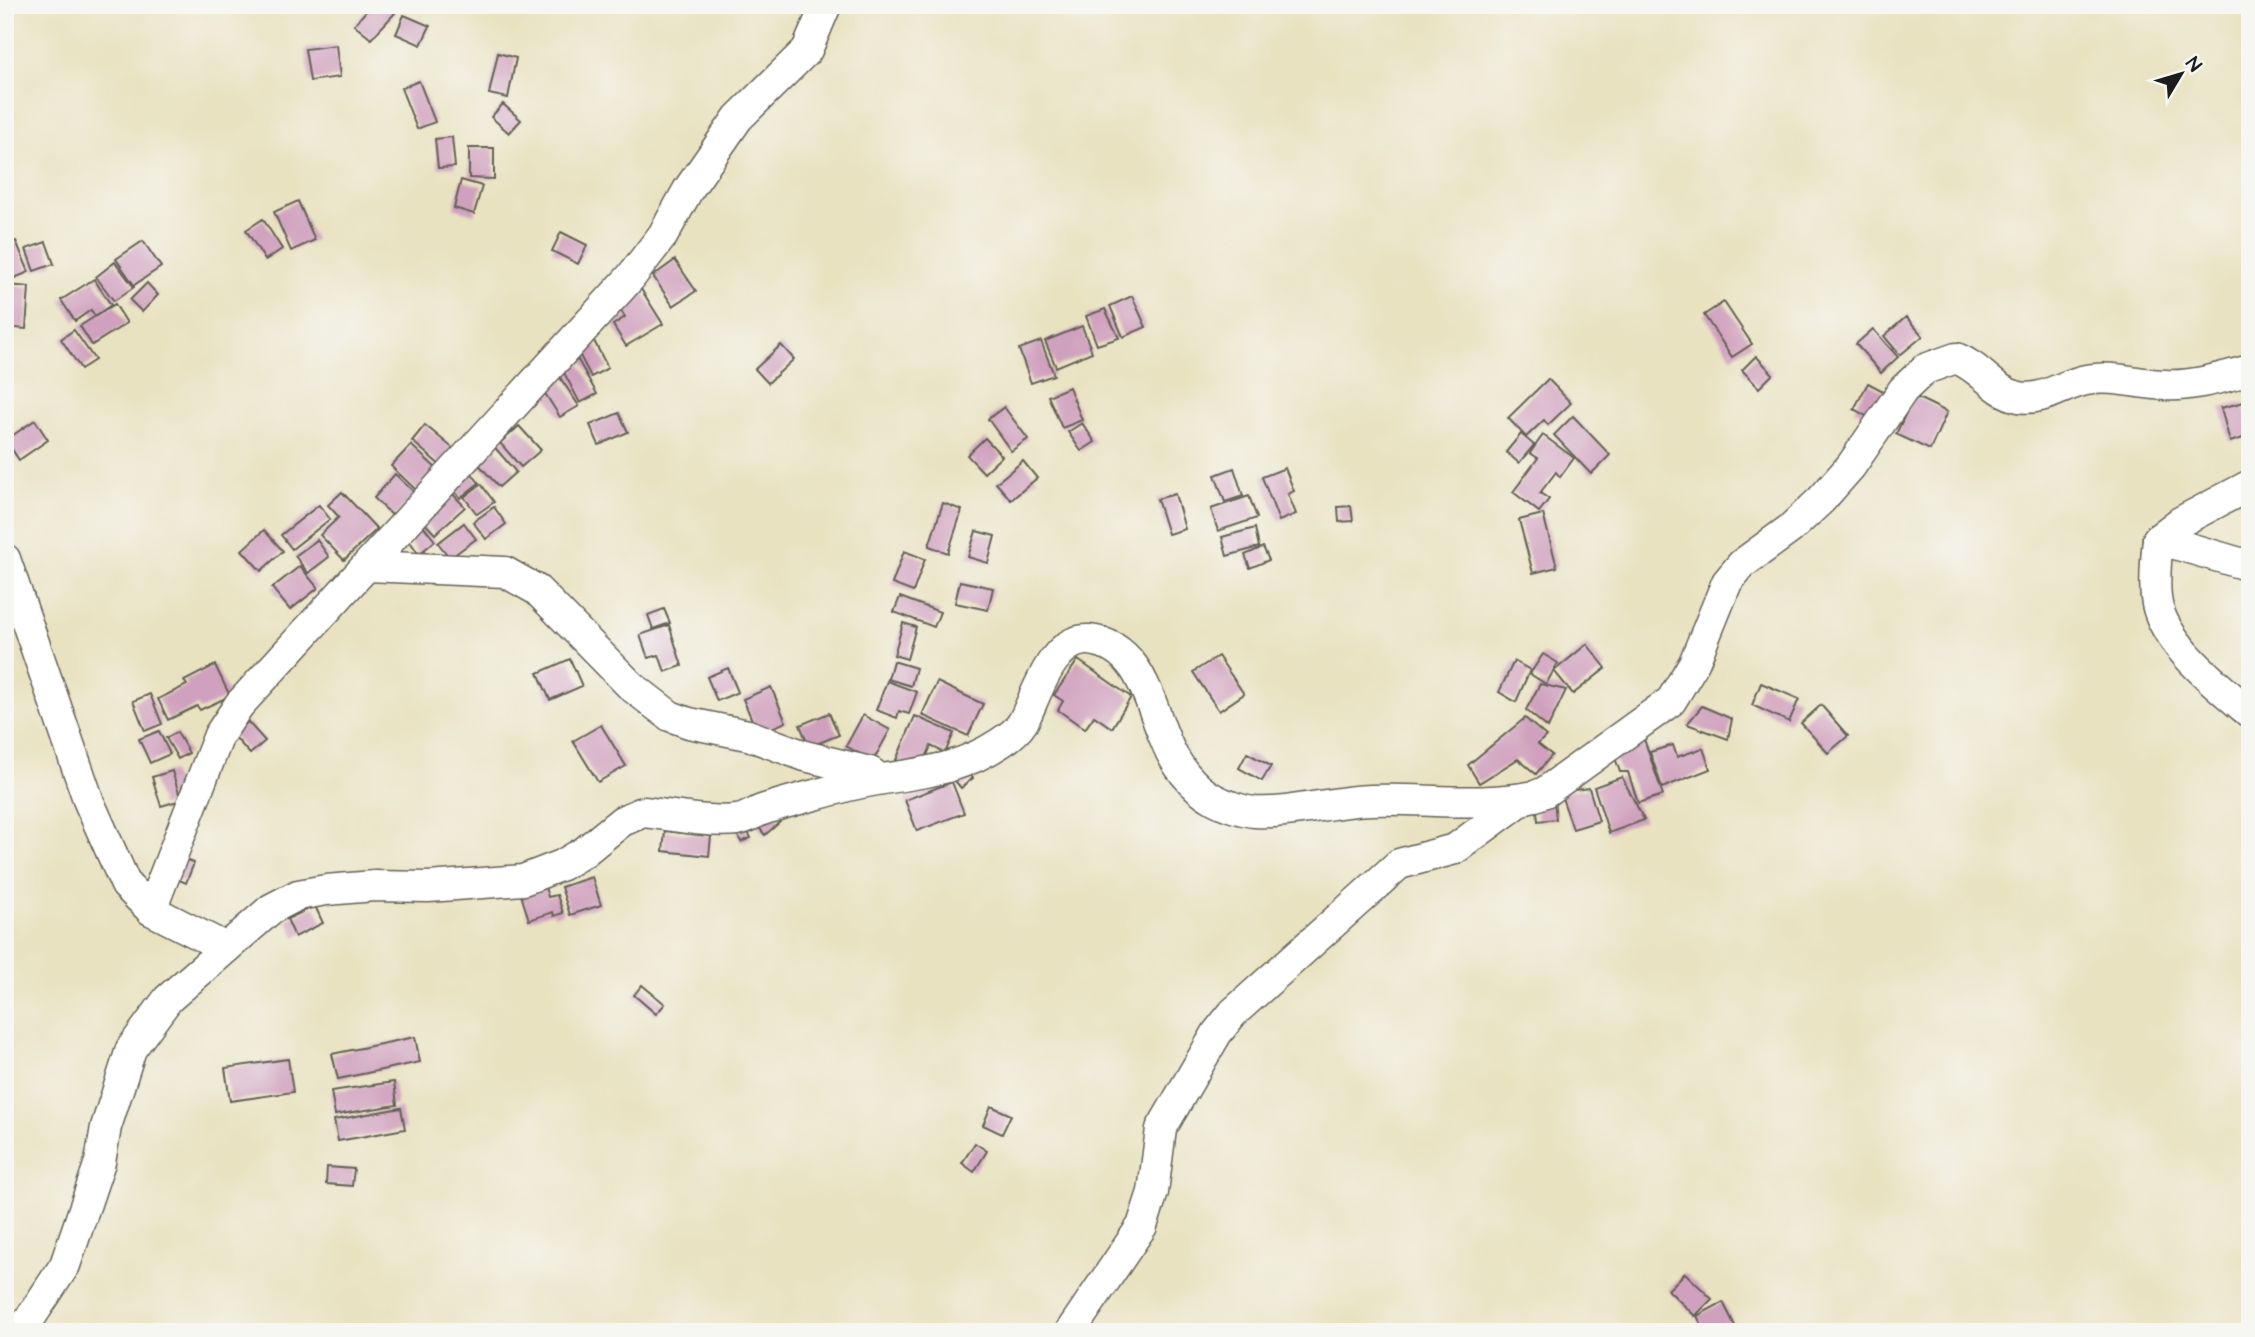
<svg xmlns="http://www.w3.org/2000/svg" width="2255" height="1337" viewBox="0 0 2255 1337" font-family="'Architects Daughter',sans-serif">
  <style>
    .building { fill: #d0a1be }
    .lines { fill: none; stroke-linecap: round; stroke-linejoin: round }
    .minor-casing { stroke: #646156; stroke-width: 33 }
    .minor { stroke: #fff; stroke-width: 30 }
  </style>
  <rect width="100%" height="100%" fill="#f6f6f2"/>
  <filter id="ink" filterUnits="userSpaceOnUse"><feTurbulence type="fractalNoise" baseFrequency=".0143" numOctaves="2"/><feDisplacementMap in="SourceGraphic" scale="14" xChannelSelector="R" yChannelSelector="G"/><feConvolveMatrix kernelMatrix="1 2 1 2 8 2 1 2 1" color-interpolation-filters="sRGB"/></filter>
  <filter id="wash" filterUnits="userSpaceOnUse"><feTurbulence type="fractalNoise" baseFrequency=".00686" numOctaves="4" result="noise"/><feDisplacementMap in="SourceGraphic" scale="28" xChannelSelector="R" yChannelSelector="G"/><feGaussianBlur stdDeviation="1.57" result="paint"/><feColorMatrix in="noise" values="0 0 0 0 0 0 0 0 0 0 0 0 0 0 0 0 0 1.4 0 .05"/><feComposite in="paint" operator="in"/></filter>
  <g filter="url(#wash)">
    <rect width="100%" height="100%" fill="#e9e2c1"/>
    <g id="blocks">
      <g class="building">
        <path d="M371 5H387L395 13 371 39 354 25Z"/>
        <path d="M404 15 430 26 421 45 396 34Z"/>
        <path d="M336 45 340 77 310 81 305 49Z"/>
        <path d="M498 53 516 58 508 98 489 94Z"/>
        <path d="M419 81 435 122 417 129 401 88Z"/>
        <path d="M503 104 521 120 509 133 491 117Z"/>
        <path d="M452 137 455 167 438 168 435 139Z"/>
        <path d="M469 148H494V179L469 178Z"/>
        <path d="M461 180 482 186 474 214 454 208Z"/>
        <path d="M298 201 315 240 291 251 274 212Z"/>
        <path d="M263 219 282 249 265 260 246 230Z"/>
        <path d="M561 232 587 245 578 264 552 251Z"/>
        <path d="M16 241 29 272 5 282V246Z"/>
        <path d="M143 241 161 267 134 285 116 259Z"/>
        <path d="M46 242 54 264 34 271 26 249Z"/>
        <path d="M675 260 696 291 673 306 653 276Z"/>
        <path d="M115 262 134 287 114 301 96 277Z"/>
        <path d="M94 279 111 305 95 316 91 310 75 321 61 300Z"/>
        <path d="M147 283 158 295 142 312 130 300Z"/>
        <path d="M7 285 29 287 26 329 5 327Z"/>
        <path d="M639 286 663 324 626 346 613 325 625 317 615 301Z"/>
        <path d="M1132 296 1146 327 1123 337 1110 306Z"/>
        <path d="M1724 302 1752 344 1732 357 1704 315Z"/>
        <path d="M115 304 127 323 92 345 80 326Z"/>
        <path d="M1105 309 1119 338 1097 345 1086 316Z"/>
        <path d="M1906 317 1923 336 1900 355 1884 336Z"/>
        <path d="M1082 326 1092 352 1056 367 1045 341Z"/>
        <path d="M1873 329 1898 357 1881 373 1856 344Z"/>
        <path d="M74 330 95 360 81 369 61 339Z"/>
        <path d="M593 339 608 368 591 377 576 348Z"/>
        <path d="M1041 341 1054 375 1031 383 1019 349Z"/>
        <path d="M781 345 794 359 768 383 755 369Z"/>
        <path d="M1756 356 1773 374 1759 388 1742 370Z"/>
        <path d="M578 360 597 394 580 403 562 369Z"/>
        <path d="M559 376 579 406 560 417 541 387Z"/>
        <path d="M1548 379 1571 403 1548 425 1544 420 1526 437 1508 418Z"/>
        <path d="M1868 383 1889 394 1875 421 1854 409Z"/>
        <path d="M1069 387 1082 420 1062 428 1048 396Z"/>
        <path d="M1914 396 1947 412 1930 450 1896 434Z"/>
        <path d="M2244 402 2250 436 2230 442 2221 408Z"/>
        <path d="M1004 407 1028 439 1011 451 988 419Z"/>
        <path d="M619 413 628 432 599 445 590 425Z"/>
        <path d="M1573 416 1610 455 1591 474 1554 435Z"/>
        <path d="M35 420 48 440 19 460 6 440Z"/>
        <path d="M1082 423 1095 442 1081 451 1068 432Z"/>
        <path d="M425 425 455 450 441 466 412 441Z"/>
        <path d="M519 426 541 450 521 467 500 443Z"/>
        <path d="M1521 434 1534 445 1519 463 1506 452Z"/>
        <path d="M1543 435 1574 458 1560 477 1556 472 1540 493 1549 499 1539 512 1513 492 1538 458 1530 453Z"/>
        <path d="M985 438 1002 456 984 473 967 455Z"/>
        <path d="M491 443 516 472 499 487 474 459Z"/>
        <path d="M411 445 438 470 418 492 391 466Z"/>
        <path d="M1023 461 1037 478 1011 500 996 483Z"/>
        <path d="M1234 468 1243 496 1225 502 1215 475Z"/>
        <path d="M1285 468 1294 491 1288 494 1296 514 1279 521 1262 477Z"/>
        <path d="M471 472 479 483 460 498 451 487Z"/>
        <path d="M395 474 416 494 394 517 374 498Z"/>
        <path d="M481 484 494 502 477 514 464 497Z"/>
        <path d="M450 491 465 507 435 534 420 518Z"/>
        <path d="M342 492 377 529 344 560 320 535 339 517 328 505Z"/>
        <path d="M1175 494 1185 529 1168 534 1157 499Z"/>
        <path d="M1249 496 1257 518 1218 531 1211 509Z"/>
        <path d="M943 503 962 510 948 553 929 546Z"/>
        <path d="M319 505 330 519 292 549 281 535Z"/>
        <path d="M1351 506 1353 521 1339 522 1338 507Z"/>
        <path d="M494 507 506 524 486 539 473 522Z"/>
        <path d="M1543 514 1557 567 1533 573 1519 520Z"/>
        <path d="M418 519 435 541 419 554 402 531Z"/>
        <path d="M464 523 476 539 450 558 438 543Z"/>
        <path d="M1255 528 1259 547 1227 556 1222 537Z"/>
        <path d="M264 530 283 551 261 571 242 550Z"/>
        <path d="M976 531 995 536 988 563 968 557Z"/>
        <path d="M317 540 329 557 308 573 295 556Z"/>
        <path d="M1263 547 1269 560 1250 568 1245 555Z"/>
        <path d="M904 551 925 559 913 592 892 584Z"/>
        <path d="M300 566 318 588 290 610 272 588Z"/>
        <path d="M960 581 993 588 988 610 955 603Z"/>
        <path d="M900 597 940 612 934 627 894 612Z"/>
        <path d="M664 609 670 623 653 629 648 615Z"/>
        <path d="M903 623 916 627 907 659 894 655Z"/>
        <path d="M669 625 682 666 665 672 659 655 648 658 640 635Z"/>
        <path d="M1587 644 1606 668 1573 694 1554 671Z"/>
        <path d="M1543 654 1558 663 1546 684 1530 674Z"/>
        <path d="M1218 656 1244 694 1219 711 1193 672Z"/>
        <path d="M570 659 582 686 550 700 538 673Z"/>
        <path d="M1078 660 1131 697 1112 728 1094 716 1085 729 1058 710 1063 701 1054 695Z"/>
        <path d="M893 661 916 668 911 686 888 679Z"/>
        <path d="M1514 661 1530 670 1516 702 1499 692Z"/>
        <path d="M215 665 230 696 200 710 197 706 168 720 158 699 187 685 184 681Z"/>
        <path d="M728 668 738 692 717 701 707 677Z"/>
        <path d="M887 681 917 692 909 714 899 711 897 718 876 710Z"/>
        <path d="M937 682 983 704 968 736 922 715Z"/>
        <path d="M1761 683 1799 699 1789 722 1752 705Z"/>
        <path d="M1540 684 1566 690 1548 728 1526 710Z"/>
        <path d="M771 687 786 722 758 734 743 699Z"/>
        <path d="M150 694 162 724 145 731 133 701Z"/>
        <path d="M1821 705 1848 736 1828 753 1801 723Z"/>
        <path d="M1702 706 1732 719 1728 739 1687 724Z"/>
        <path d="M829 713 839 735 809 747 800 725Z"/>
        <path d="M863 715 890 730 873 761 846 746Z"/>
        <path d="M915 716 954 733 945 753 931 746 920 771 896 760Z"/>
        <path d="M1525 718 1546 736 1538 744 1552 755 1536 774 1518 759 1479 783 1468 765Z"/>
        <path d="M248 722 265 741 250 754 233 735Z"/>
        <path d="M601 725 626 766 598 782 573 741Z"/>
        <path d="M159 731 170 754 150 763 139 739Z"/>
        <path d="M177 732 189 753 178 759 166 738Z"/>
        <path d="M1644 739 1663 795 1638 803 1628 772H1620L1612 749Z"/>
        <path d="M1673 745 1677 757 1703 748 1710 769 1662 788 1650 752Z"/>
        <path d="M1247 753 1271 766 1262 781 1239 768Z"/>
        <path d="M963 766 973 778 961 788 951 776Z"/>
        <path d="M172 771 181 800 161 806 152 777Z"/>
        <path d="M1622 777 1644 820 1609 833 1594 787Z"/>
        <path d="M952 782 964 813 917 831 905 800Z"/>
        <path d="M1589 788 1599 821 1573 829 1560 792Z"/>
        <path d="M1554 800 1556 819 1538 821 1536 802Z"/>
        <path d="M770 811 780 822 765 835 756 824Z"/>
        <path d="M746 828 751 838 741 842 736 832Z"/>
        <path d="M665 831 711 836 709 856 663 851Z"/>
        <path d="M178 856 194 863 186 883 170 876Z"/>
        <path d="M592 877 601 905 570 915 561 887Z"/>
        <path d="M545 887 548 897 557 895 563 913 554 916 553 912 529 920 521 895Z"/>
        <path d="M315 906 323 923 295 937 287 919Z"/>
        <path d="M642 985 665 1004 656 1014 634 995Z"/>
        <path d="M415 1037 420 1062 338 1079 332 1054Z"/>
        <path d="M288 1059 293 1092 230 1101 225 1068Z"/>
        <path d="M394 1082 397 1105 335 1115 331 1091Z"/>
        <path d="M991 1106 1011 1115 1002 1134 983 1125Z"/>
        <path d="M401 1108 405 1129 338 1141 334 1120Z"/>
        <path d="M975 1143 987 1151 974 1172 962 1163Z"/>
        <path d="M327 1167 354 1169 352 1186 326 1184Z"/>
        <path d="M1685 1273 1712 1299 1695 1316 1668 1290Z"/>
        <path d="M1723 1302 1738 1332H1705L1697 1316Z"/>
      </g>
    </g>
  </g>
  <g filter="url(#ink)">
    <use href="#blocks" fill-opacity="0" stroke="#646156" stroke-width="2"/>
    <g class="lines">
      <g class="minor-casing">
        <g id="minor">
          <path d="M2250 485 2180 522 2158 539C2156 558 2154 579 2156 598 2161 642 2218 686 2250 713"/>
          <path d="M2158 539 2250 566"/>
          <path d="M5 559 89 802 126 885 151 910 226 948"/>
          <path d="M367 566 505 572 537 590 631 686 670 716 689 723 748 735 805 756 870 772 880 779"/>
          <path d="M151 910 219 735 239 705 630 278 663 235 688 190 738 118 807 50 826 5"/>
          <path d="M21 1332 65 1265 100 1162 106 1127 131 1049 168 999 271 909 298 895 326 890 374 886 428 887 523 880 562 865 584 852 622 821 643 812C673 815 706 823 737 820 746 819 754 813 762 810 789 801 816 795 844 787 900 772 947 778 1000 743 1008 738 1018 730 1023 722 1036 697 1052 637 1089 640 1140 645 1149 702 1165 739 1174 763 1192 787 1214 799 1225 805 1243 811 1255 812 1293 814 1332 801 1371 800 1425 798 1481 807 1535 796L1545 792 1671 701 1694 663 1727 582 1742 564 1790 529 1821 500 1851 466 1903 390 1925 369 1956 358C1982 368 1994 392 2019 397 2042 402 2064 384 2086 380 2113 375 2138 384 2165 385 2192 387 2224 377 2250 370"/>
          <path d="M1070 1332 1142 1226 1153 1192 1161 1129 1217 1033 1233 1013 1399 864 1455 849 1523 799"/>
        </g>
      </g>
      <use href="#minor" class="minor"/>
    </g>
  </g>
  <rect width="2255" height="1337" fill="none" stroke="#f6f6f2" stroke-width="28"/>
  <g transform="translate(2181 74) rotate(52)" stroke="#f6f6f2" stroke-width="5" paint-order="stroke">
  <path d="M0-5L12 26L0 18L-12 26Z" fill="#1c1c1c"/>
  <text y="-10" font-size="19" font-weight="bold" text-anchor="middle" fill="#1c1c1c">N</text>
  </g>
</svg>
